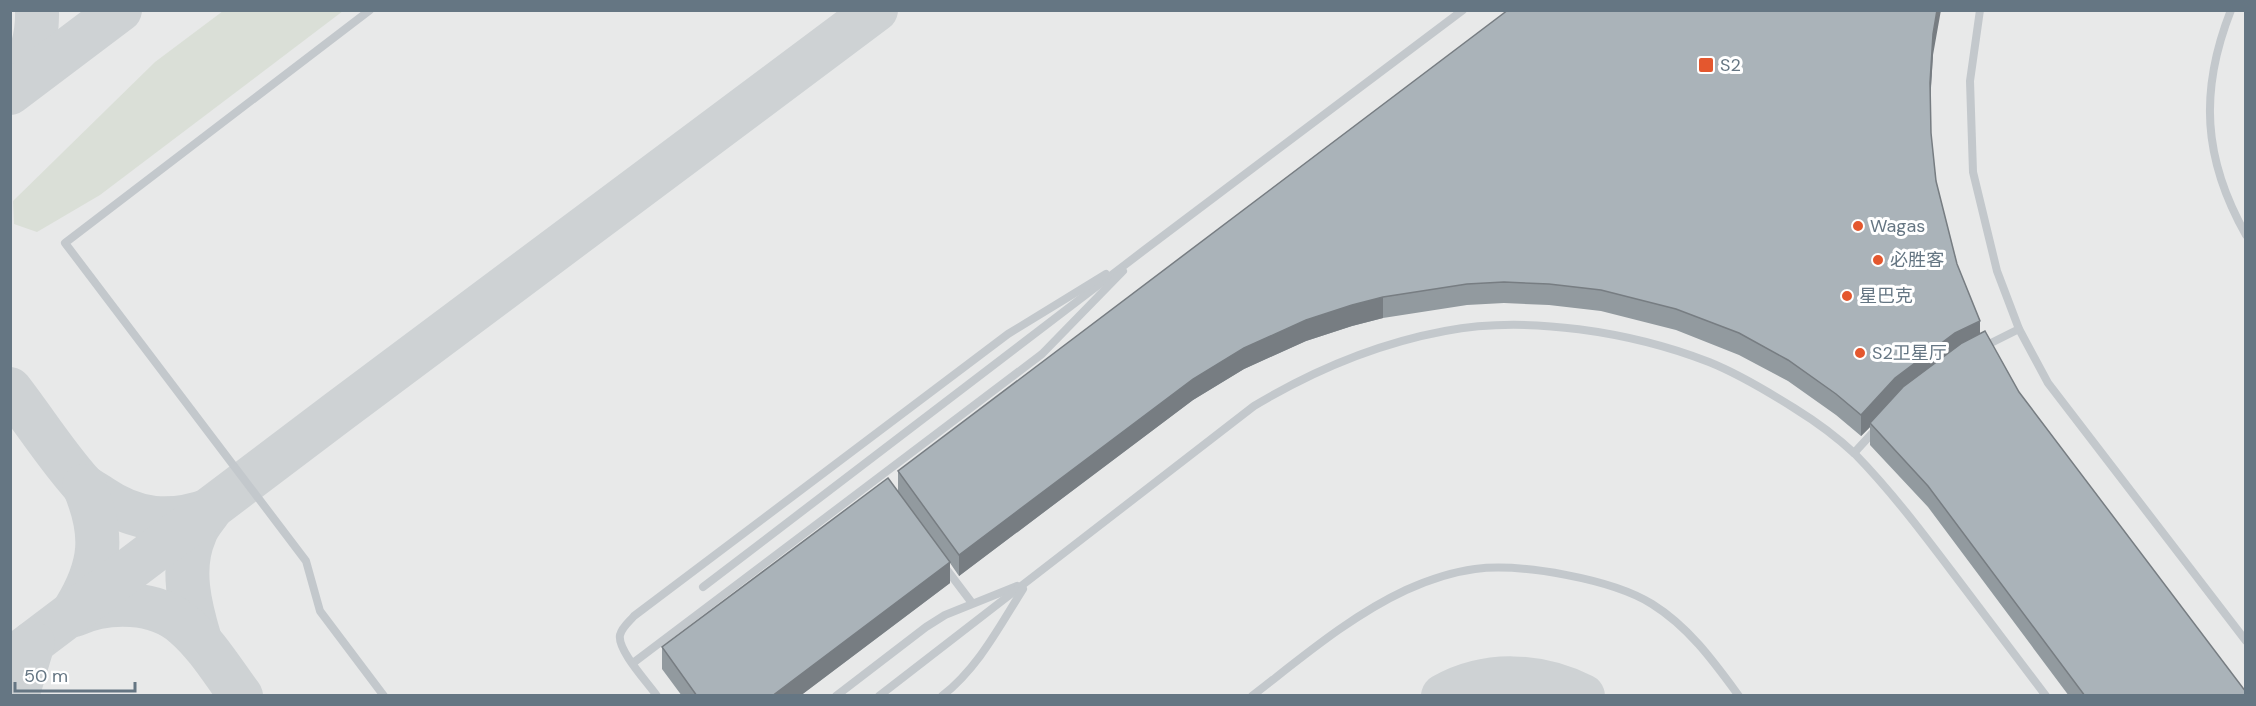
<svg xmlns="http://www.w3.org/2000/svg" width="2256" height="706" viewBox="0 0 2256 706" font-family="'DM Sans','Noto Sans SC',sans-serif">
  <style>
    .built { fill: #e8e9e9 }
    .green { fill: #dadfd7 }
    .lines { fill: none; stroke-linecap: round; stroke-linejoin: round }
    .taxiway { stroke: #ced2d4; stroke-width: 44 }
    .lane { stroke: #c3c8cc; stroke-width: 8 }
    .wall { fill: #929a9f }
    .shaded-wall { fill: #777d82 }
    .building { fill: #aab3b9; stroke: #777d82; stroke-width: 1.5 }
    .poi-dot { fill: #e4572e; stroke: #fff; stroke-width: 2 }
    .labels { text-anchor: middle; dominant-baseline: central; stroke-width: 6; stroke-linejoin: round; paint-order: stroke }
    .poi-label { font-size: 18px; fill: #657683; stroke: #fff; text-anchor: start }
  </style>
  <rect width="100%" height="100%" fill="#fafaf8"/>
  <path class="built" d="M10 11H2245V695H11Z"/>
  <path class="green" d="M223 11H343L100 195 37 232 14 224 13 201 155 62Z"/>
  <g class="lines">
    <g class="taxiway">
      <path d="M10 89C29 66 38 39 37 10"/>
      <path d="M10 93 120 10"/>
      <path d="M10 389C34 420 56 455 82 484 87 489 95 493 101 497 136 521 170 524 210 510 205 518 198 525 195 534 180 568 190 607 200 640"/>
      <path d="M75 609C102 565 104 533 84 486"/>
      <path d="M74 615C108 600 156 600 185 626 207 645 223 672 241 696"/>
      <path d="M10 660 338 412 876 10"/>
      <path d="M17 696 33 643"/>
      <path d="M1443 696C1487 671 1539 674 1583 696"/>
    </g>
    <g class="lane">
      <path d="M370 10 65 243 306 561 320 611 384 696"/>
      <path d="M1980 10 1970 81 1973 172 1997 271 2019 329 2048 383 2246 641"/>
      <path d="M2231 10C2199 91 2203 159 2246 235"/>
      <path d="M1983 347 2019 329"/>
      <path d="M1854 453 1877 428"/>
      <path d="M944 566 972 603"/>
      <path d="M703 587 1143 251 1463 10"/>
      <path d="M633 663 1042 354 1123 271"/>
      <path d="M657 696C648 683 617 650 620 635 622 627 629 622 634 616L1008 334 1106 274"/>
      <path d="M836 696 926 627 945 615 1017 586"/>
      <path d="M879 696 1254 406C1314 370 1375 344 1445 331 1527 315 1632 332 1709 362 1739 374 1767 391 1794 408 1815 421 1837 437 1855 454 1891 491 1922 532 1953 573 1984 614 2015 655 2046 696"/>
      <path d="M942 696C978 668 999 627 1023 589"/>
      <path d="M1252 696C1300 659 1350 616 1406 590 1426 581 1452 572 1475 569 1521 563 1612 579 1652 604 1689 627 1714 662 1739 696"/>
    </g>
  </g>
  <path class="wall" d="M1933 55 1930 101 1931 133 1936 181 1957 264 1980 334 2019 392 2246 696H2069L1928 507 1870 445V427L1861 436 1836 415 1788 381 1739 355 1676 330 1601 311 1549 305 1504 303 1467 305 1383 318 1352 326 1306 341 1244 369 1193 400 959 576 950 563V583L800 696H682L662 669V647L898 491V471Z"/>
  <g class="shaded-wall">
    <path d="M1937 10H1941L1933 55 1930 104V83L1933 34Z"/>
    <path d="M1383 297V318L1352 326 1306 341 1244 369 1193 400 959 576V555L1193 379 1244 348 1306 320 1352 305Z"/>
    <path d="M1980 321V342L1870 423V427L1861 436V415L1895 378 1955 333Z"/>
    <path d="M950 562V583L800 696H772Z"/>
  </g>
  <g class="building">
    <path d="M1508 10H1937L1933 34 1930 83 1931 133 1936 181 1957 264 1980 321 1955 333 1895 378 1861 415 1836 394 1788 360 1739 333 1676 309 1601 290 1549 284 1504 282 1467 284 1383 297 1352 305 1306 320 1244 348 1193 379 959 555 898 471Z"/>
    <path d="M1985 331 2019 392 2246 692V696H2085L1928 486 1870 423 1903 387 1962 343Z"/>
    <path d="M888 478 950 562 772 696H697L662 647Z"/>
  </g>
  <g class="poi-dot">
    <rect x="1698" y="57" width="16" height="16" rx="3"/>
    <circle cx="1858" cy="226" r="6"/>
    <circle cx="1878" cy="260" r="6"/>
    <circle cx="1847" cy="296" r="6"/>
    <circle cx="1860" cy="353" r="6"/>
  </g>
  <g class="labels">
    <g class="poi-label">
      <text x="1720" y="65">S2</text>
      <text x="1870" y="226">Wagas</text>
      <text x="1890" y="260">必胜客</text>
      <text x="1859" y="296">星巴克</text>
      <text x="1872" y="353">S2卫星厅</text>
    </g>
  </g>
  <rect width="2256" height="706" fill="none" stroke="#657683" stroke-width="24"/>
  <path d="M15 682v9h120v-9" fill="none" stroke="#657683" stroke-width="3"/>
  <text x="24" y="682" font-size="18" fill="#657683" stroke="#ffffff" stroke-width="4.5" paint-order="stroke">50 m</text>
</svg>
